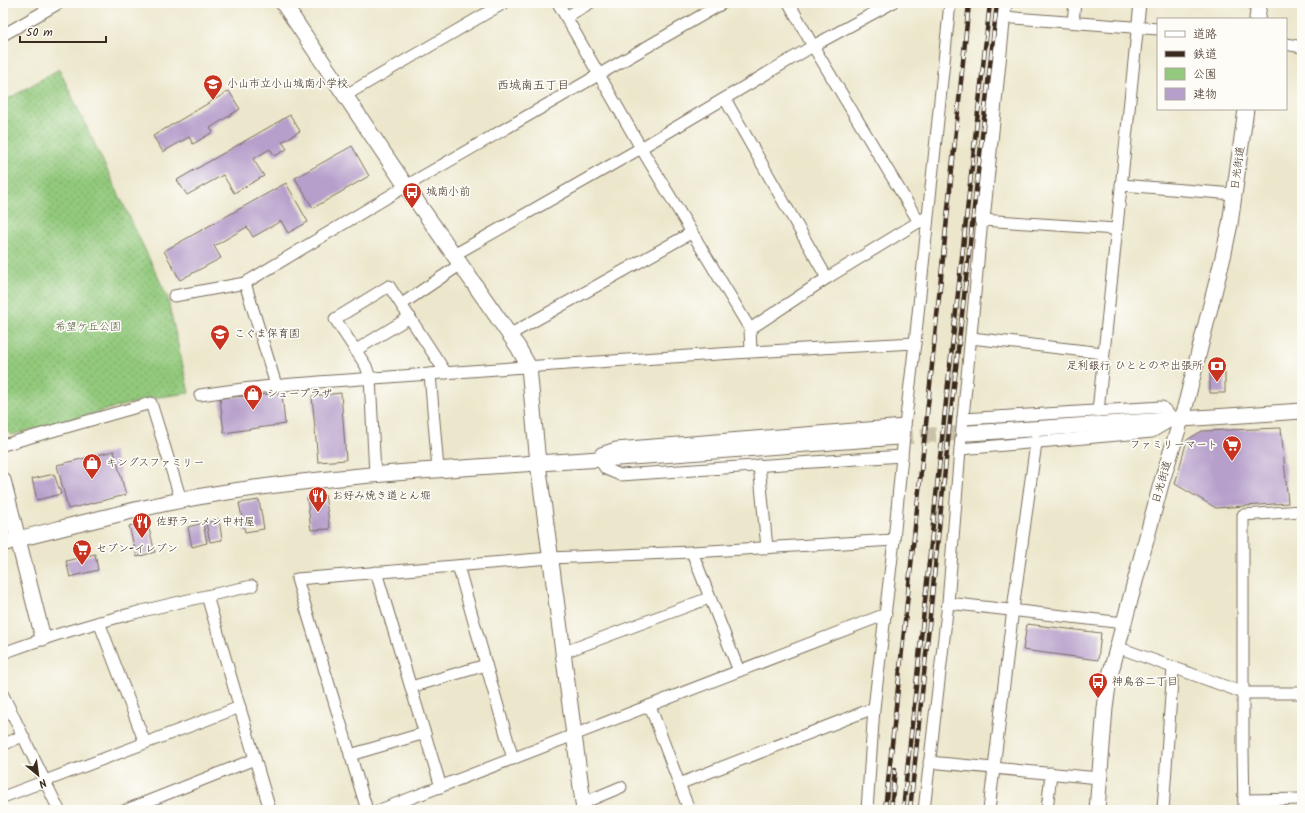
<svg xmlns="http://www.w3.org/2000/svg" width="1305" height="813" viewBox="0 0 1305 813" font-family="Kalam,'Klee One',sans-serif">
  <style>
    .green { fill: url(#green-dots); stroke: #667a4d }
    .building { fill: #b69fcb }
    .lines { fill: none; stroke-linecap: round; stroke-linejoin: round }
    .secondary-tunnel { stroke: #c9c1a9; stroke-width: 15; stroke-dasharray: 15 8; stroke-linecap: butt }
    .street-casing { stroke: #796c5b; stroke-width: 13 }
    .secondary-casing { stroke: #796c5b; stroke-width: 17 }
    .street { stroke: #fff; stroke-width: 11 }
    .secondary { stroke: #fff; stroke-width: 15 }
    .rail-casing { stroke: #3b2a1e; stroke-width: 4.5 }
    .rail { stroke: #fdfcf7; stroke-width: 3; stroke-dasharray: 9; stroke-linecap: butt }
    .labels { text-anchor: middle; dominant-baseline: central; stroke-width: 3.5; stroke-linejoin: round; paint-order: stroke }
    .poi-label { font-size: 11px; fill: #3b2a1e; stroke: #fdfcf7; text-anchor: start }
    .street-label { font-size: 11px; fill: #3b2a1e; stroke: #fdfcf7 }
    .park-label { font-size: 11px; fill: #555a3a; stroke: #fdfcf7 }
    .neighbourhood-label { font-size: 12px; fill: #3b2a1e; stroke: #fdfcf7 }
  </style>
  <defs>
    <pattern id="green-dots" width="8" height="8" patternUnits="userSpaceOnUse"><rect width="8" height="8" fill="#92c97c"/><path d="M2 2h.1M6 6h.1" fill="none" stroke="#78a365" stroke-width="1.8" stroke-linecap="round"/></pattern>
  </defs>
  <rect width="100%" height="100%" fill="#fdfcf7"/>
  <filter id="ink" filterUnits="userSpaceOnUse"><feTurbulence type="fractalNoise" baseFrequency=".025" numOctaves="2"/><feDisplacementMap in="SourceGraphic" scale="8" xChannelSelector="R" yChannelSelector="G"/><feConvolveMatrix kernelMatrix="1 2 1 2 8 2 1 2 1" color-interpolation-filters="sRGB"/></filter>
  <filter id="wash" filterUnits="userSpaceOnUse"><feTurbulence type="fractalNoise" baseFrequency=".012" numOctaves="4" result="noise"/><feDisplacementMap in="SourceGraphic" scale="16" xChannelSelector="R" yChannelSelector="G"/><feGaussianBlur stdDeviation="0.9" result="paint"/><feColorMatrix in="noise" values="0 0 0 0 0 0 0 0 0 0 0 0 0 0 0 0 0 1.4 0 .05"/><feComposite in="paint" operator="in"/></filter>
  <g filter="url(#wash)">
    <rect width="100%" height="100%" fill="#ece7cc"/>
    <path class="green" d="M59 69 167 296 189 393 151 398 12 435 5 430 3 423V102Z"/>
    <g id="blocks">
      <g class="building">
        <path d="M229 91 240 109 210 128 213 132 193 144 189 137 163 152 153 136Z"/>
        <path d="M290 115 300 131 282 142 287 149 275 156 270 149 253 159 264 176 234 193 223 175 187 195 177 180Z"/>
        <path d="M352 146 369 176 313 208 295 178Z"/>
        <path d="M286 183 308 222 288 233 281 221 253 237 247 227 214 246 221 258 180 280 164 251Z"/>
        <path d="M1225 372V393H1210V373Z"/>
        <path d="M282 393 285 424 224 433 220 398Z"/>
        <path d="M341 393 346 460 318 462 312 396Z"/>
        <path d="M1281 428 1288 503 1216 508 1175 484 1187 440 1202 431Z"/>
        <path d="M114 451 126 495 68 509 57 465Z"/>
        <path d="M54 474 61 494 37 500 32 479Z"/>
        <path d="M325 495 330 529 311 530 307 498Z"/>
        <path d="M259 500 264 529 245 532 239 503Z"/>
        <path d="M219 519 222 540 210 542 206 523Z"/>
        <path d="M147 521 155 552 137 557 129 526Z"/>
        <path d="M203 523 207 543 192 547 188 527Z"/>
        <path d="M95 554 98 570 70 577 66 561Z"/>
        <path d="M1027 624 1101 633 1098 660 1023 650Z"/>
      </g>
    </g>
  </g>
  <g filter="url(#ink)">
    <use href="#blocks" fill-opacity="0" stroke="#796c5b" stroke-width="1"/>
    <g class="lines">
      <path class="secondary-tunnel" d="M898 437 969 433"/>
      <g class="street-casing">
        <g id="street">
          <path d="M558 3 641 148 750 329 751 351"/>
          <path d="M789 3 813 46 919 222"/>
          <path d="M566 17 590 3"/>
          <path d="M1002 17 1158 29"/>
          <path d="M1073 22 1075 3"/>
          <path d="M3 35 59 3"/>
          <path d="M1286 44 1302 47"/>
          <path d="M346 95 504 3"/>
          <path d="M725 99 827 278"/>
          <path d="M1121 185 1234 194"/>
          <path d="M454 255 641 148 813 46 892 3"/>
          <path d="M245 283 276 385"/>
          <path d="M174 296 245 283 406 186 723 3"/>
          <path d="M402 304 461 264"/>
          <path d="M750 329 827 278 925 218"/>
          <path d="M509 335 691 233"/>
          <path d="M971 338 1103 353"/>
          <path d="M915 343 950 3"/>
          <path d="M356 350 410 317"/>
          <path d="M430 374 438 469"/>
          <path d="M200 395C276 383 353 380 429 374 591 362 753 351 915 343L905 425 894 540 874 708 867 810"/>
          <path d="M1098 411 1140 3"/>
          <path d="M3 445 151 403 181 500"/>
          <path d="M960 449 1152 432 1174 419 1162 407 963 419"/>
          <path d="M902 456 620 475 606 469 599 459 601 453 616 448 905 425"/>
          <path d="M759 465 767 548"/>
          <path d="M375 474 370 378 366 366 335 319 389 286 446 373"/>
          <path d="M692 552 739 671"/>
          <path d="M458 566 513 759"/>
          <path d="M376 572 441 787"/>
          <path d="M207 596 270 810"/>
          <path d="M948 603 1124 623"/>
          <path d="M99 622 145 743"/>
          <path d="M1117 647 1244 693H1302"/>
          <path d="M3 653C84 623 168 604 252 586"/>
          <path d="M562 653 709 598"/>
          <path d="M411 687 486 665"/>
          <path d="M3 695 59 810"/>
          <path d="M650 706 689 810"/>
          <path d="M3 745 22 736"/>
          <path d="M350 755 425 733"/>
          <path d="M929 762 1099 778"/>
          <path d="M679 784 874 708"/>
          <path d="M3 797 240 707"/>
          <path d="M1244 800 1302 799"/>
          <path d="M583 803 621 787"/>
          <path d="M126 810 255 759"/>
          <path d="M367 810 297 579 550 558 692 552 894 540"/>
          <path d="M380 810 886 614"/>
          <path d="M924 810 948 603 960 449 982 220 1116 229"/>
          <path d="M989 810 1013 609 1036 443"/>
          <path d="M1047 810 1051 773"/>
          <path d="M1163 810 1173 667"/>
          <path d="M1244 810 1243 750V515L1302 511"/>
        </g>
      </g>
      <g class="secondary-casing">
        <g id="secondary">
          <path d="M283 3 406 186 518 347 529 367 538 463 584 810"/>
          <path d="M1257 19 1259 3"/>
          <path d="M982 220 1004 3"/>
          <path d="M969 433 1302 411"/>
          <path d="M3 480 43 638"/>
          <path d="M3 544 18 539C87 522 156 503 227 492 330 476 433 470 537 463 658 456 778 446 898 437"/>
          <path d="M1097 810 1105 708 1109 679 1161 484 1185 407 1223 257 1230 224 1246 109"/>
        </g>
      </g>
      <use href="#street" class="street"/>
      <use href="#secondary" class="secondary"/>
      <g class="rail-casing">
        <g id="rail">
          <path d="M885 810 926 424 969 3"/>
          <path d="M891 810 895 769"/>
          <path d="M903 810 944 420 990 3"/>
          <path d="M910 810 950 421 997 3"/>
        </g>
      </g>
      <use href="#rail" class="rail"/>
    </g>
  </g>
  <defs>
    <g id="school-pin" transform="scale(1)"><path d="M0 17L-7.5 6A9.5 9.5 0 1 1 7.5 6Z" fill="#c8321e" stroke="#fdfcf7"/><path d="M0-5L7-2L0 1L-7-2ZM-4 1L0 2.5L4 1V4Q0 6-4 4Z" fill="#fff"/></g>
    <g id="bus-pin" transform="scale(1)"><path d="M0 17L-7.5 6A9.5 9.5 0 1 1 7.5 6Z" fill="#c8321e" stroke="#fdfcf7"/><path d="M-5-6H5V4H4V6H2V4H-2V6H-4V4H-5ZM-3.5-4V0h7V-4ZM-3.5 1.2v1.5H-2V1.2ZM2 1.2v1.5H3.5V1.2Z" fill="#fff"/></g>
    <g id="bank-pin" transform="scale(1)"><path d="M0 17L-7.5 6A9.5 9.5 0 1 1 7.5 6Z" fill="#c8321e" stroke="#fdfcf7"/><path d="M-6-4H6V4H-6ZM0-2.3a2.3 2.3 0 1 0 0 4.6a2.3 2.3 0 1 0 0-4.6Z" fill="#fff"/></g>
    <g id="shop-pin" transform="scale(1)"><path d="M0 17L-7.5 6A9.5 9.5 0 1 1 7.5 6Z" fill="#c8321e" stroke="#fdfcf7"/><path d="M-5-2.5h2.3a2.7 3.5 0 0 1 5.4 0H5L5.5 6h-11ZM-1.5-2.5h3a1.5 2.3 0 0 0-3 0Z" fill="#fff"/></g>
    <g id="supermarket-pin" transform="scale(1)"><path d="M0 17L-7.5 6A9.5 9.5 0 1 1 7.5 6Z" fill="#c8321e" stroke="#fdfcf7"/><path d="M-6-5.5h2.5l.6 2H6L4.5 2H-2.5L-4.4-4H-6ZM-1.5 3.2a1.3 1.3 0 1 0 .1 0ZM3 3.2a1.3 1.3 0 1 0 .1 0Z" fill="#fff"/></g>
    <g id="restaurant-pin" transform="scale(1)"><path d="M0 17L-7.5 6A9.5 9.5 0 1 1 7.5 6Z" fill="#c8321e" stroke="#fdfcf7"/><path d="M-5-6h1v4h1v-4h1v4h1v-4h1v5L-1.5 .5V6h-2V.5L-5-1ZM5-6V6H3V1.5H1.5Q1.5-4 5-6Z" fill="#fff"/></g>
  </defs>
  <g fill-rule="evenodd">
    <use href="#school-pin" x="213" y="84"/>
    <use href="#bus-pin" x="412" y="192"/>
    <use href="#school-pin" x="220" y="334"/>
    <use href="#bank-pin" x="1217" y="366"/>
    <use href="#shop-pin" x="253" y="394"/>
    <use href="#supermarket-pin" x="1232" y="445"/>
    <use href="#shop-pin" x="92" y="463"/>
    <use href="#restaurant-pin" x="318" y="496"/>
    <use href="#restaurant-pin" x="142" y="522"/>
    <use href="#supermarket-pin" x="82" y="549"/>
    <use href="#bus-pin" x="1098" y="682"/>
  </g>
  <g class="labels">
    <g class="poi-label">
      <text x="227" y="84">小山市立小山城南小学校</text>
      <text x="426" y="192">城南小前</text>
      <text x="234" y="334">こぐま保育園</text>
      <text x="1203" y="366" text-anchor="end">足利銀行 ひととのや出張所</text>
      <text x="267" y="394">シュープラザ</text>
      <text x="1218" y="445" text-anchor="end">ファミリーマート</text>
      <text x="106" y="463">キングスファミリー</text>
      <text x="332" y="496">お好み焼き道とん堀</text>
      <text x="156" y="522">佐野ラーメン中村屋</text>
      <text x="96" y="549">セブン-イレブン</text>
      <text x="1112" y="682">神鳥谷二丁目</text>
    </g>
    <g class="street-label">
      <text transform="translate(1238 168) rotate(-82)">日光街道</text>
      <text transform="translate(1162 482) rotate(-74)">日光街道</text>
    </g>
    <g class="park-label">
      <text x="88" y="327">希望ケ丘公園</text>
    </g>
    <g class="neighbourhood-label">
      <text x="533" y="85">西城南五丁目</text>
    </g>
  </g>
  <rect width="1305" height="813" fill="none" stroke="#fdfcf7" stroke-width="16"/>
  <rect x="1157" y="18" width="130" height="92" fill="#fdfcf7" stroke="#afa8a0"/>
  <rect x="1165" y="31" width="20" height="6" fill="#ffffff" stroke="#afa8a0"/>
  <text x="1193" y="38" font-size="12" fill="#3b2a1e">道路</text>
  <rect x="1165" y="51" width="20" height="6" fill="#3b2a1e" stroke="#afa8a0"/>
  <text x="1193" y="58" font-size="12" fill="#3b2a1e">鉄道</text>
  <rect x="1165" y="68" width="20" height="12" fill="#92c97c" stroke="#afa8a0"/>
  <text x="1193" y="78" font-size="12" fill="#3b2a1e">公園</text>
  <rect x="1165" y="88" width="20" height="12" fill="#b69fcb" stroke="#afa8a0"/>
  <text x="1193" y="98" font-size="12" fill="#3b2a1e">建物</text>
  <g transform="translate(38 775) rotate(151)" stroke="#fdfcf7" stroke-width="3" paint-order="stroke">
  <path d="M0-3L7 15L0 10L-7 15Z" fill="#3b2a1e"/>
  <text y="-6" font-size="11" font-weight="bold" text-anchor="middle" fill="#3b2a1e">N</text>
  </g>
  <path d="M20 36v6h86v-6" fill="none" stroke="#3b2a1e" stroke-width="2"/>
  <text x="26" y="36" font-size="12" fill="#3b2a1e" stroke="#fdfcf7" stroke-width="3" paint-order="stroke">50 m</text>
</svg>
